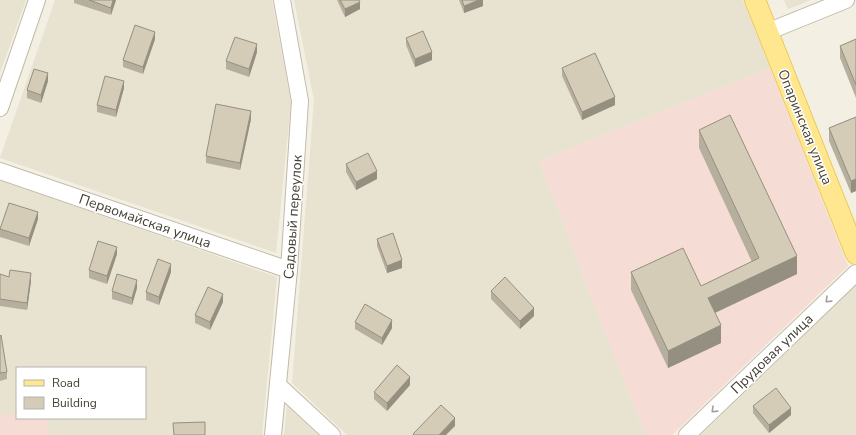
<svg xmlns="http://www.w3.org/2000/svg" width="856" height="435" viewBox="0 0 856 435" font-family="'Nunito Sans',sans-serif">
  <style>
    .residential { fill: #e8e2d1; fill-rule: evenodd }
    .medical { fill: #f5dcd5 }
    .lines { fill: none; stroke-linecap: round; stroke-linejoin: round }
    .minor-casing { stroke: #c2bba8; stroke-width: 18 }
    .major-casing { stroke: #edca58; stroke-width: 22 }
    .minor { stroke: #fff; stroke-width: 16 }
    .major { stroke: #ffe790; stroke-width: 20 }
    .wall { fill: #b7af9e }
    .shaded-wall { fill: #958f81 }
    .building { fill: #d5ccb8; stroke: #958f81 }
    .oneway { stroke: #a2a099 }
    .labels { text-anchor: middle; dominant-baseline: central; stroke-width: 3; stroke-linejoin: round; paint-order: stroke }
    .street-label { font-size: 14px; fill: #454033; stroke: #fff }
  </style>
  <rect width="100%" height="100%" fill="#f3efe3"/>
  <g class="residential">
    <path d="M0 0H26L0 73Z"/>
    <path d="M55 0H272L291 102 276 253 0 158Z"/>
    <path d="M294 0H743L770 68 539 161 645 435H347L292 383 314 100Z"/>
    <path d="M784 0H811L788 9Z"/>
    <path d="M0 180 277 277 262 435H0ZM17 368H145V418H17Z"/>
    <path d="M856 285V435H701Z"/>
    <path d="M287 406 318 435H284Z"/>
  </g>
  <g class="medical">
    <path d="M770 68 848 266 672 435H645L539 161Z"/>
    <path d="M17 413V418H47L50 435H0L1 415Z"/>
  </g>
  <g class="lines">
    <g class="minor-casing">
      <g id="minor">
        <path d="M767 32 846 0"/>
        <path d="M0 108 37 0"/>
        <path d="M0 171 289 270"/>
        <path d="M278 385 332 435"/>
        <path d="M273 435 289 270 300 101 282 0"/>
        <path d="M687 435 856 273"/>
      </g>
    </g>
    <g class="major-casing">
      <path id="major" d="M755 0 856 254"/>
    </g>
    <use href="#minor" class="minor"/>
    <use href="#major" class="major"/>
  </g>
  <g class="wall">
    <path d="M74 0H116L111 15 74 3Z"/>
    <path d="M337 0H359L360 9 345 17Z"/>
    <path d="M459 0H483V6L464 13Z"/>
    <path d="M406 38 432 60 415 67 406 45Z"/>
    <path d="M155 39 143 74 123 67V60Z"/>
    <path d="M856 39V98L840 58V46Z"/>
    <path d="M257 52 249 77 226 69V61Z"/>
    <path d="M562 68 615 105 582 120 562 76Z"/>
    <path d="M48 81 41 103 27 98V90Z"/>
    <path d="M124 88 116 117 97 112V105Z"/>
    <path d="M856 117V191L851 193 829 141V128Z"/>
    <path d="M251 119 240 170 206 163V156Z"/>
    <path d="M699 130 797 274 715 313 721 343 668 368 631 290V272L701 286 752 262 699 148Z"/>
    <path d="M346 164 377 179 356 190 346 172Z"/>
    <path d="M38 219 29 246 0 237V229Z"/>
    <path d="M377 239 402 268 387 273 377 246Z"/>
    <path d="M117 254 107 284 89 278V270Z"/>
    <path d="M171 272 159 305 146 300V292Z"/>
    <path d="M0 274 9 277 31 281 27 310 0 306Z"/>
    <path d="M137 288 132 305 112 299V291Z"/>
    <path d="M491 291 534 316 520 329 491 299Z"/>
    <path d="M223 302 210 330 195 323V315Z"/>
    <path d="M355 322 392 328 382 345 355 329Z"/>
    <path d="M0 336 7 372V379L0 381Z"/>
    <path d="M410 385 387 411 374 399V392Z"/>
    <path d="M753 406 791 415 769 433 753 413Z"/>
  </g>
  <g class="shaded-wall">
    <path d="M113 0H116L111 15V8Z"/>
    <path d="M479 0H483V6L464 13V6Z"/>
    <path d="M360 2V9L345 17V9Z"/>
    <path d="M155 32V39L143 74V67Z"/>
    <path d="M257 44V52L249 77V69Z"/>
    <path d="M432 52V60L415 67V59Z"/>
    <path d="M48 73V81L41 103V95Z"/>
    <path d="M124 81V88L116 117V110Z"/>
    <path d="M615 97V105L582 120V112Z"/>
    <path d="M251 111V119L240 170V163Z"/>
    <path d="M377 171V179L356 190V182Z"/>
    <path d="M856 179V191L851 193V181Z"/>
    <path d="M38 212V219L29 246V238Z"/>
    <path d="M117 247V254L107 284V276Z"/>
    <path d="M797 256V274L708 316V298Z"/>
    <path d="M402 260V268L387 273V266Z"/>
    <path d="M171 264V272L159 305V297Z"/>
    <path d="M31 273V281L27 310V303Z"/>
    <path d="M137 280V288L132 305V298Z"/>
    <path d="M223 294V302L210 330V322Z"/>
    <path d="M534 308V316L520 329V321Z"/>
    <path d="M392 320V328L382 345V338Z"/>
    <path d="M721 325V343L668 368V351Z"/>
    <path d="M410 377V385L387 411V403Z"/>
    <path d="M791 408V415L769 433V425Z"/>
    <path d="M455 418V426L446 435H439Z"/>
  </g>
  <g class="building">
    <path d="M89 0H113L111 8Z"/>
    <path d="M340 0H359L360 2 345 9Z"/>
    <path d="M462 0H479L464 6Z"/>
    <path d="M135 25 155 32 143 67 123 60Z"/>
    <path d="M423 31 432 52 415 59 406 38Z"/>
    <path d="M235 37 257 44 249 69 226 61Z"/>
    <path d="M856 39V85L840 46Z"/>
    <path d="M595 53 615 97 582 112 562 68Z"/>
    <path d="M34 69 48 73 41 95 27 90Z"/>
    <path d="M105 76 124 81 116 110 97 105Z"/>
    <path d="M216 104 251 111 240 163 206 156Z"/>
    <path d="M730 115 797 256 708 298 721 325 668 351 631 272 683 248 701 286 759 258 699 130Z"/>
    <path d="M856 117V179L851 181 829 128Z"/>
    <path d="M368 153 377 171 356 182 346 164Z"/>
    <path d="M9 203 38 212 29 238 0 229Z"/>
    <path d="M393 233 402 260 387 266 377 239Z"/>
    <path d="M98 241 117 247 107 276 89 270Z"/>
    <path d="M158 259 171 264 159 297 146 292Z"/>
    <path d="M10 270 31 273 27 303 0 299V274L9 277Z"/>
    <path d="M117 274 137 280 132 298 112 291Z"/>
    <path d="M505 277 534 308 520 321 491 291Z"/>
    <path d="M208 287 223 294 210 322 195 315Z"/>
    <path d="M365 304 392 320 382 338 355 322Z"/>
    <path d="M1 335 7 372 0 373V336Z"/>
    <path d="M397 365 410 377 387 403 374 392Z"/>
    <path d="M776 388 791 408 769 425 753 406Z"/>
    <path d="M441 405 455 418 439 435H414L413 434Z"/>
    <path d="M205 422V435H174L173 423Z"/>
  </g>
  <defs><path id="oneway-chevron" d="M-2-3.5L2.5 0L-2 3.5" fill="none" stroke-width="1.6" stroke-linecap="round" stroke-linejoin="round"/></defs>
  <g class="oneway">
    <use href="#oneway-chevron" transform="translate(828 300) rotate(136)"/>
    <use href="#oneway-chevron" transform="translate(714 410) rotate(136)"/>
  </g>
  <g class="labels">
    <g class="street-label">
      <text transform="translate(805 127) rotate(68)">Опаринская улица</text>
      <text transform="translate(293 217) rotate(-86)">Садовый переулок</text>
      <text transform="translate(145 221) rotate(19)">Первомайская улица</text>
      <text transform="translate(772 354) rotate(-44)">Прудовая улица</text>
    </g>
  </g>
  <rect x="16" y="367" width="130" height="52" fill="#ffffff" stroke="#b5b3ad"/>
  <rect x="24" y="380" width="20" height="6" fill="#ffe790" stroke="#b5b3ad"/>
  <text x="52" y="387" font-size="12" fill="#454033">Road</text>
  <rect x="24" y="397" width="20" height="12" fill="#d5ccb8" stroke="#b5b3ad"/>
  <text x="52" y="407" font-size="12" fill="#454033">Building</text>
</svg>
